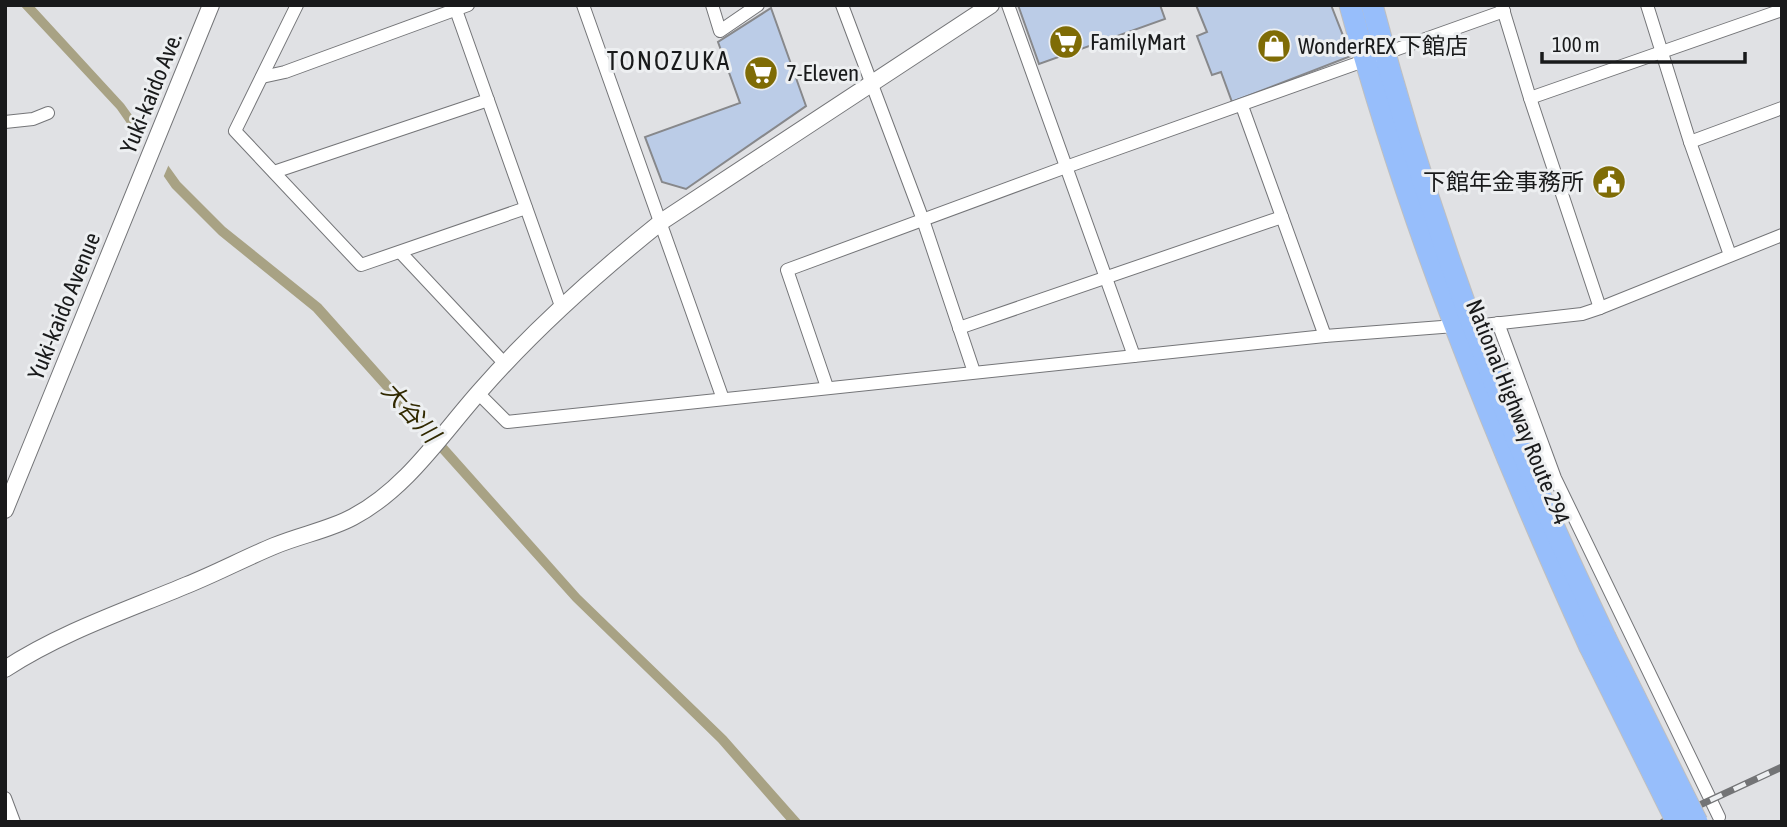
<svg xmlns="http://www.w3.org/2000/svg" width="1787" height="827" viewBox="0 0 1787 827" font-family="'Asap Condensed','Noto Sans JP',sans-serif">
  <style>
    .water { fill: #a8a284 }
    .pier { fill: #e0e1e4 }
    .building { fill: #bbcce7; stroke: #87888b; stroke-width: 2 }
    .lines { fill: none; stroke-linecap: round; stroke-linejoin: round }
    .minor-casing { stroke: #747578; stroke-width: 14 }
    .tertiary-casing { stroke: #747578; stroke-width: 18 }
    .trunk-casing { stroke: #bfbfbf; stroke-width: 23 }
    .minor { stroke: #fff; stroke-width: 12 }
    .tertiary { stroke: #fff; stroke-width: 16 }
    .trunk { stroke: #97befb; stroke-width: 21 }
    .rail-casing { stroke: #737476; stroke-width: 7 }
    .rail { stroke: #edeff1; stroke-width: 4.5; stroke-dasharray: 13; stroke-linecap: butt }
    .trunk-bridge-casing { stroke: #bfbfbf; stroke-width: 23; stroke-linecap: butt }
    .trunk-bridge { stroke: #97befb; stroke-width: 21 }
    .labels { text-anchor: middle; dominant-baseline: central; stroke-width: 6; stroke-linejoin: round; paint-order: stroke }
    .poi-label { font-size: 23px; fill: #191a1b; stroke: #edeff1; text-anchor: start }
    .street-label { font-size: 23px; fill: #191a1b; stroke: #edeff1 }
    .water-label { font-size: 24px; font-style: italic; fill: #312900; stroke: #edeff1 }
    .quarter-label { font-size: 26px; letter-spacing: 2px; fill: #191a1b; stroke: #edeff1 }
  </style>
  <rect width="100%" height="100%" fill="#e0e1e4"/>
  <path class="water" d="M20 5H33L124 104 180 182 225 227 321 304 580 595 726 736 802 822H788L718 742 573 601 313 311 219 235 172 188 117 109Z"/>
  <path class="pier" d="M146 129 170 162 162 180 139 148Z"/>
  <g class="building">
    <path d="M1018 5H1160L1165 19 1039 64Z"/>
    <path d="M1196 5H1331L1351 56 1232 102 1221 72 1212 75 1197 36 1207 32Z"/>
    <path d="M771 8 806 106 686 189 662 182 645 137 740 103 718 42Z"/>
  </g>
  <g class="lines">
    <g class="minor-casing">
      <g id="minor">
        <path d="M297 5 235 131 361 265 526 208"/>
        <path d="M583 5 723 399"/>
        <path d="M712 5 720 31 758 5"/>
        <path d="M842 5 923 220 974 372"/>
        <path d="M1008 5 1134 356"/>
        <path d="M1647 5 1690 142 1730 255"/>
        <path d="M1502 6 1530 98 1600 308"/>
        <path d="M456 10 561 306"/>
        <path d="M262 77 285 72 468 5"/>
        <path d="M1530 98 1782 10"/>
        <path d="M1242 106 1325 336"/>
        <path d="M5 122 33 119 48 113"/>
        <path d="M1690 142 1782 108"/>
        <path d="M274 172 488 100"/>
        <path d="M400 252 505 364"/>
        <path d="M1498 323 1555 478 1719 817"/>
        <path d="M1474 326 1582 314 1600 308 1782 235"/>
        <path d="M959 328 1282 217"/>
        <path d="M827 387 787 270 1066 167 1504 11"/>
        <path d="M478 393 507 422 1325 336 1455 326"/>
        <path d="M5 798 14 822"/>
      </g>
    </g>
    <g class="tertiary-casing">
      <g id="tertiary">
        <path d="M5 510 211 5"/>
        <path d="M5 669C62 632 125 611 187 585 217 573 245 558 274 546 300 535 329 530 353 517 406 489 441 435 480 391 535 328 596 274 661 222L991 5"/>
      </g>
    </g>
    <g class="trunk-casing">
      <g id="trunk">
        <path d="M1350 5C1410 226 1495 438 1589 645"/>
        <path d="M1372 5C1416 174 1474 341 1543 502 1562 547 1584 592 1605 637"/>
      </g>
    </g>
    <use href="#minor" class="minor"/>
    <use href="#tertiary" class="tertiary"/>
    <use href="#trunk" class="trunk"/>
    <g class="rail-casing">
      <path id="rail" d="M1663 822 1782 767"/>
    </g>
    <use href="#rail" class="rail"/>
    <g class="trunk-bridge-casing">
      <g id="trunk-bridge">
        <path d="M1605 637 1697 822"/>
        <path d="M1589 645 1677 822"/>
      </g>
    </g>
    <use href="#trunk-bridge" class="trunk-bridge"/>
  </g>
  <defs>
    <g id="supermarket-disc" transform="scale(1.75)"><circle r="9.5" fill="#7f6c06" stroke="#edeff1"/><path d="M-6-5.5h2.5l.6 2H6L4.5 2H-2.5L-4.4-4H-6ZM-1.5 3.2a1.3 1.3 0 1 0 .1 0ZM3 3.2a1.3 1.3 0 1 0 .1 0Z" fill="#fff"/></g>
    <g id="shop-disc" transform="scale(1.75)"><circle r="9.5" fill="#7f6c06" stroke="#edeff1"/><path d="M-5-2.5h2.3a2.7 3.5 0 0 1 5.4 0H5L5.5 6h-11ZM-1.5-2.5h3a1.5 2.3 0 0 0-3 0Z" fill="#fff"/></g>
    <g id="civic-disc" transform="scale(1.75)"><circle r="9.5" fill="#7f6c06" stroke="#edeff1"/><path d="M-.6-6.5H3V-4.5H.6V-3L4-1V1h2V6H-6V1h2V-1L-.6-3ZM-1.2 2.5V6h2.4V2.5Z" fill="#fff"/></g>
  </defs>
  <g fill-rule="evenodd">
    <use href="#supermarket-disc" x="1066" y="42"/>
    <use href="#shop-disc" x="1274" y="46"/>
    <use href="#supermarket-disc" x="761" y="73"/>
    <use href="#civic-disc" x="1609" y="182"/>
  </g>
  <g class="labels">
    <g class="poi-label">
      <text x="1090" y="42">FamilyMart</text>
      <text x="1298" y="46">WonderREX 下館店</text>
      <text x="786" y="73">7-Eleven</text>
      <text x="1584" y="182" text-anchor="end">下館年金事務所</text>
    </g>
    <g class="street-label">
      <text transform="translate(151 93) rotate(-68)">Yuki-kaido Ave.</text>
      <text transform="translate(64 306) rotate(-68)">Yuki-kaido Avenue</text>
      <text transform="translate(1518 412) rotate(68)">National Highway Route 294</text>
    </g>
    <g class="water-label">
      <text transform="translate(411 412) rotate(48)">大谷川</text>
    </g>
    <g class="quarter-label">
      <text x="669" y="61">TONOZUKA</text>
    </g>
  </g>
  <rect width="1787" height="827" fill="none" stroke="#191a1b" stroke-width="14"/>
  <path d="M1542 52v10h203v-10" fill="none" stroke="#191a1b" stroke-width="3.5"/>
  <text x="1552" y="52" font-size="21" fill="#191a1b" stroke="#edeff1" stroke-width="5" paint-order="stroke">100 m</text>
</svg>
